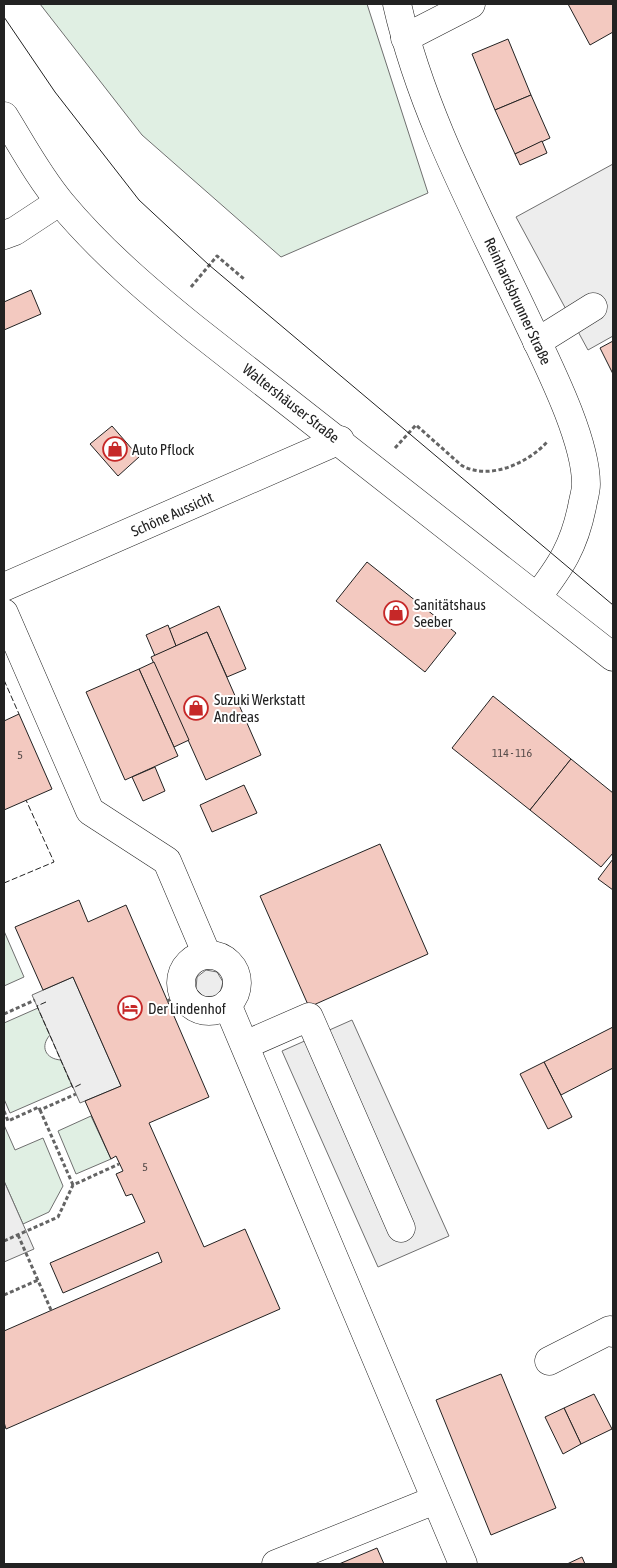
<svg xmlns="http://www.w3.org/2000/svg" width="617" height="1568" viewBox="0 0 617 1568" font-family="'Asap Condensed',sans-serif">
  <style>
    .green { fill: #e0efe3; stroke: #6f6f6f }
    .parking { fill: #ededed; stroke: #6f6f6f }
    .building { fill: #f3c9c0; stroke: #222 }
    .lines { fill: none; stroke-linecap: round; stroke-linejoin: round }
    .minor-casing { stroke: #222; stroke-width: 29 }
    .major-casing { stroke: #222; stroke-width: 29 }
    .path { stroke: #646464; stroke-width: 3; stroke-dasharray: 4 2.5; stroke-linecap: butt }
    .minor { stroke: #fff; stroke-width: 28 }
    .major { stroke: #fff; stroke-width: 28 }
    .tram { stroke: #222; stroke-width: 1 }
    .fence { stroke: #222; stroke-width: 1; stroke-dasharray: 6 2.5; stroke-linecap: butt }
    .labels { text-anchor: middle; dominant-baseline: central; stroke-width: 4; stroke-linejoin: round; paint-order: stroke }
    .number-label { font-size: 12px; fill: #564c4a }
    .street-label { font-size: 15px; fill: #222; stroke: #fff }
    .poi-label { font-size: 15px; fill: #222; stroke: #fff; text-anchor: start }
  </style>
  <rect width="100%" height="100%" fill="#fff"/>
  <g class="green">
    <path d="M40 4H367L428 193 281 257 142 135Z"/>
    <path d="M4 931 24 977 4 986Z"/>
    <path d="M38 1008 50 1035C40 1046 45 1059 61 1060L72 1086 10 1113 4 1099V1023Z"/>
    <path d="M91 1116 111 1159 76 1174 58 1131Z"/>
    <path d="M4 1125 15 1150 43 1138 63 1186 49 1212 23 1224 4 1181Z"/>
  </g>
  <g class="parking">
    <path d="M613 164V336L588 350 516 217Z"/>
    <path d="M206 970 217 972 223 982 220 993 216 996 204 997 196 989 197 977Z"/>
    <path d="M73 977 121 1086 80 1103 32 995Z"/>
    <path d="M352 1020 449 1236 378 1267 282 1051Z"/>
    <path d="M4 1181 34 1249 4 1262Z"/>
  </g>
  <g class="building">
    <path d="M568 4H613V32L590 45Z"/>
    <path d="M508 39 531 95 495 110 472 54Z"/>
    <path d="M531 95 550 138 515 154 495 110Z"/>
    <path d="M542 141 547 153 520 165 515 154Z"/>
    <path d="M31 290 41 314 4 330V302Z"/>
    <path d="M613 341V374L600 348Z"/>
    <path d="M112 426 139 457 118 476 90 444Z"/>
    <path d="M367 562 456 633 425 672 336 601Z"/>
    <path d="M219 606 246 669 227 677 207 632 176 646 169 629Z"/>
    <path d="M168 625 176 646 155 656 146 635Z"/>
    <path d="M207 632 261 755 206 780 151 657Z"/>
    <path d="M154 662 189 740 174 747 139 669Z"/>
    <path d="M139 669 178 756 125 780 86 692Z"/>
    <path d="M493 696 571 759 530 810 452 748Z"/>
    <path d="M19 714 52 789 4 810V721Z"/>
    <path d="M571 759 613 793V853L601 867 530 810Z"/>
    <path d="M155 767 165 791 143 801 132 777Z"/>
    <path d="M244 785 257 813 212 832 200 805Z"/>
    <path d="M380 844 428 954 309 1007 260 896Z"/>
    <path d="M613 859V890L598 879Z"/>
    <path d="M79 900 88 922 126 905 209 1097 149 1123 204 1247 245 1229 280 1309 6 1429 4 1422V1331L162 1262 158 1252 63 1293 50 1263 145 1222 132 1194 126 1196 116 1174 123 1171 116 1156 111 1159 85 1101 121 1086 73 977 43 990 15 927Z"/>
    <path d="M613 1027V1068L561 1095 544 1062Z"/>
    <path d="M544 1062 572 1117 548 1129 520 1074Z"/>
    <path d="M501 1374 556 1508 491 1535 436 1400Z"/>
    <path d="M594 1394 612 1429 581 1444 564 1408Z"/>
    <path d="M564 1408 581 1444 563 1454 545 1417Z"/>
    <path d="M377 1548 384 1564H339Z"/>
    <path d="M582 1557 585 1564H567Z"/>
  </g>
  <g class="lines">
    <g class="minor-casing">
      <g id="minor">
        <path d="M397 4C422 114 478 216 526 318 546 361 586 438 586 484 586 492 583 500 582 507 574 546 561 566 537 597"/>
        <path d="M405 38 471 4"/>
        <path d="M4 235 15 231 59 202"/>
        <path d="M537 342 593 307"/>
        <path d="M4 587 340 440"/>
        <path d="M4 613 90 811 167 861 207 955"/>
        <circle cx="209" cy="983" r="28"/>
        <path d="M227 1004 463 1564"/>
        <path d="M245 1045 309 1017 401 1228"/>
        <path d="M549 1361 610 1330 613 1333"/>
        <path d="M276 1564 435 1500"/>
      </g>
    </g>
    <g class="major-casing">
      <path id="major" d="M4 116C22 145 39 177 61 203 100 250 148 291 195 329L613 657"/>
    </g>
    <g class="path">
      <path d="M191 287 217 256 244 279"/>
      <path d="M395 448 416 425 461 465C488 481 527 464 547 442"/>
      <path d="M167 1001 182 995"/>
      <path d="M4 1014 35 1000"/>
      <path d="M40 1110 73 1185"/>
      <path d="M4 1111 8 1121 39 1107 40 1110 76 1094"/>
      <path d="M18 1235 51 1310"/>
      <path d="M4 1241 58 1217 73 1185 119 1164"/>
      <path d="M4 1295 38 1280"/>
    </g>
    <use href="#minor" class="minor"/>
    <use href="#major" class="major"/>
    <path class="tram" d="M4 17 55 92 139 200 209 265 613 605"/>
    <g class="fence">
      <path d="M4 680 19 714"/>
      <path d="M4 883 54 862 26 800"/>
      <path d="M46 1002 37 1006 73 1088 81 1084"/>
    </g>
  </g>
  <defs>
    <g id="shop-ring" transform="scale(1.25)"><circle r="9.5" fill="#fff" stroke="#c62828" stroke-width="1.5"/><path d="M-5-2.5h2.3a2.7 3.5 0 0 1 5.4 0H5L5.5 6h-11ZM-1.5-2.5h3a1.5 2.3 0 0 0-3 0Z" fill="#c62828"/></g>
    <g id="hotel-ring" transform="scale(1.25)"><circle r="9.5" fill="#fff" stroke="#c62828" stroke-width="1.5"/><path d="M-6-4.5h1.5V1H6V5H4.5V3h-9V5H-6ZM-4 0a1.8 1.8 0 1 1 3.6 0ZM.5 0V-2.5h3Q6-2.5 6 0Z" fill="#c62828"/></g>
  </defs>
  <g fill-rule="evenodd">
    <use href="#shop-ring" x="115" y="449"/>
    <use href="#shop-ring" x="396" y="613"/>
    <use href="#shop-ring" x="196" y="708"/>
    <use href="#hotel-ring" x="130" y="1008"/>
  </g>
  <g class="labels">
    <g class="number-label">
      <text x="512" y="753">114 - 116</text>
      <text x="20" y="755">5</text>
      <text x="145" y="1167">5</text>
    </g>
    <g class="street-label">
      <text transform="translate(518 301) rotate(65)">Reinhardsbrunner Straße</text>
      <text transform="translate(291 403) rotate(38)">Waltershäuser Straße</text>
      <text transform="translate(172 514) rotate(-24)">Schöne Aussicht</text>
    </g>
    <g class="poi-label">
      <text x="132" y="449">Auto Pflock</text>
      <text x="414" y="604">Sanitätshaus<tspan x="414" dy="17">Seeber</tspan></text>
      <text x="214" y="699">Suzuki Werkstatt<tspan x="214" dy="17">Andreas</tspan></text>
      <text x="148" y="1008">Der Lindenhof</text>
    </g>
  </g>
  <rect width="617" height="1568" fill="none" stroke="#222222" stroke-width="10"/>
</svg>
